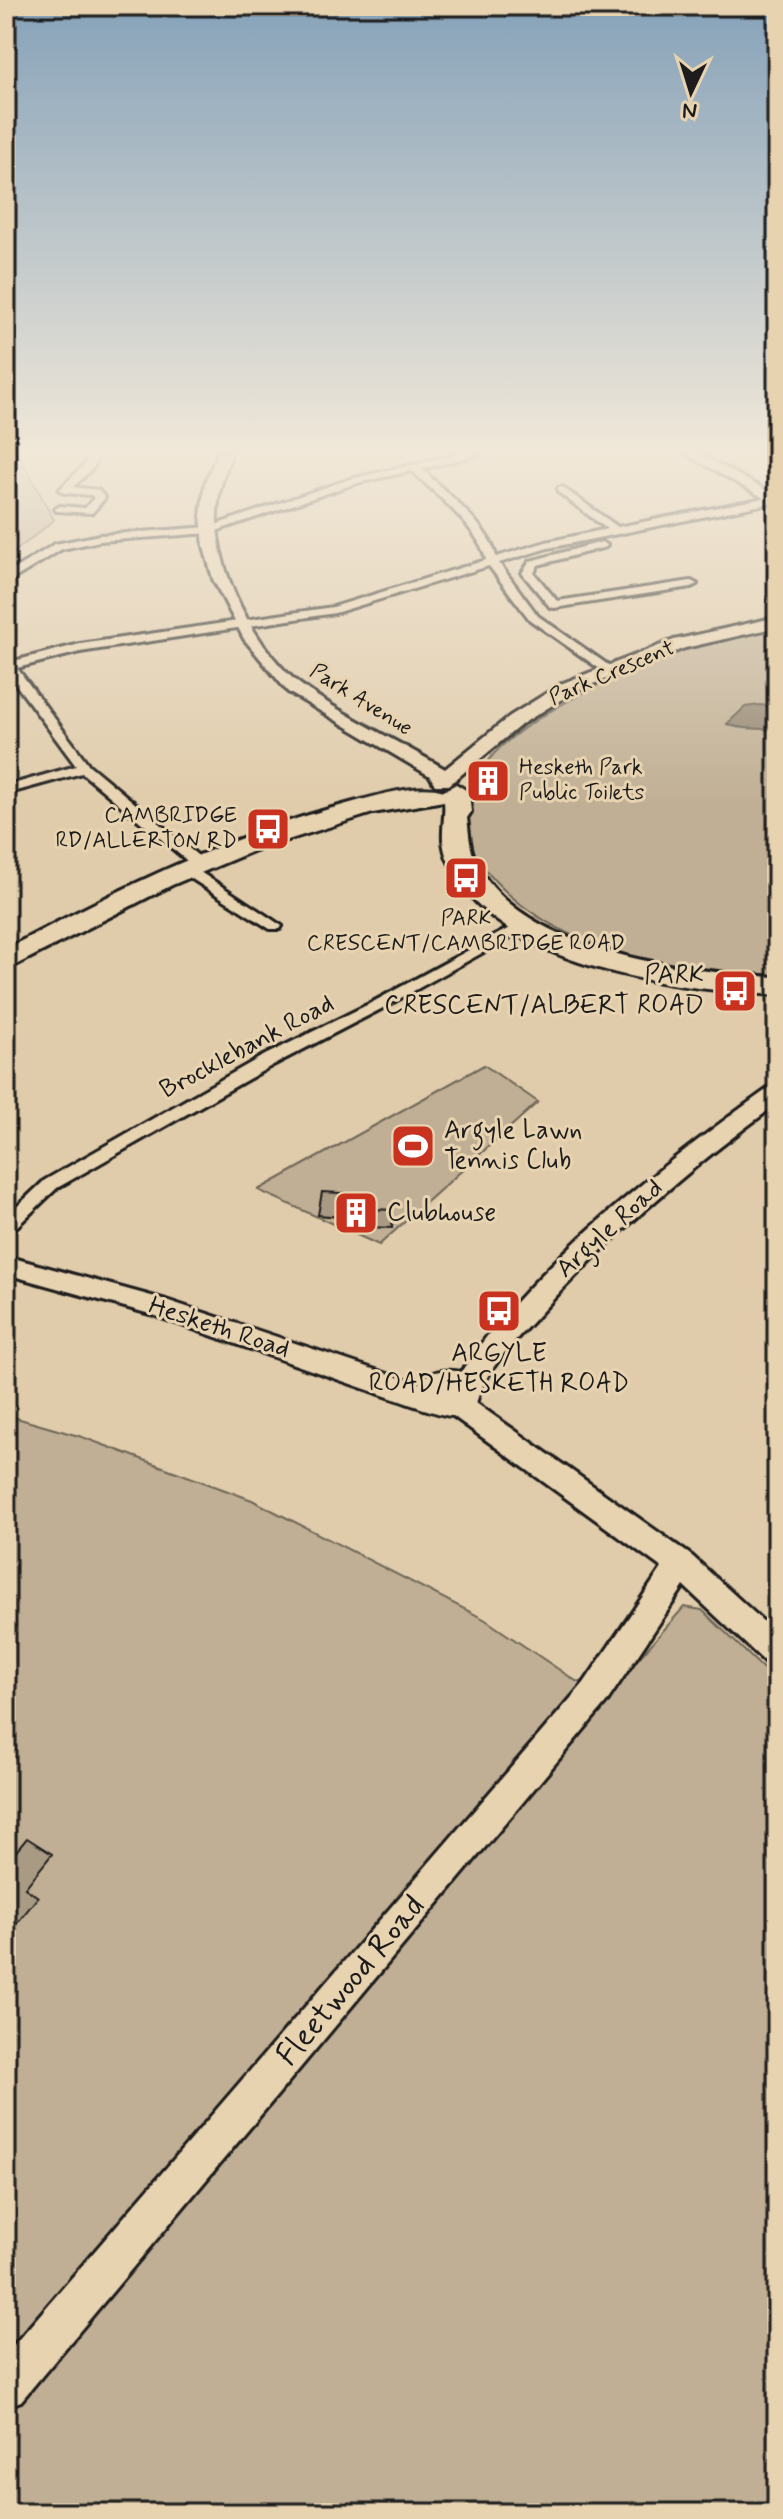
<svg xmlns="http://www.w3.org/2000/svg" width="783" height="2519" viewBox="0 0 783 2519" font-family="Mynerve,sans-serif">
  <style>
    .green { fill: #c0af94; stroke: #6e6658; stroke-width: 2 }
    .water { fill: #938672; stroke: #635c50; stroke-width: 2 }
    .building { fill: #a99a83; stroke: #1c1c1c; stroke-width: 2 }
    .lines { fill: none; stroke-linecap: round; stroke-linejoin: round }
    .street-casing { stroke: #1c1c1c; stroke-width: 6 }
    .secondary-casing { stroke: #1c1c1c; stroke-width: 6 }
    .highway-casing { stroke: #1c1c1c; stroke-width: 6 }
    .street { fill: #e8d3b1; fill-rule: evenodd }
    .secondary { fill: #e8d3b1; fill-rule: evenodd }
    .highway { fill: #e8d3b1; fill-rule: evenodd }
    .labels { text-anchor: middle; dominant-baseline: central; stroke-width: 6; stroke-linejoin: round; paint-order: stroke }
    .far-street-label { font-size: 22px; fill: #1c1c1c; stroke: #e8d3b1 }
    .far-poi-label { font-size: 22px; fill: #1c1c1c; stroke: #e8d3b1; text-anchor: start }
    .poi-label { font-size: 26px; fill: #1c1c1c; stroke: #e8d3b1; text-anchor: start }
    .street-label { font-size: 26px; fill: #1c1c1c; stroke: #e8d3b1 }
    .near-street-label { font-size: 32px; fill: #1c1c1c; stroke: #e8d3b1 }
  </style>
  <rect width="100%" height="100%" fill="#e0ccab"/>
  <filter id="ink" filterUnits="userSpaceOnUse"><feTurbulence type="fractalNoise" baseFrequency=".0125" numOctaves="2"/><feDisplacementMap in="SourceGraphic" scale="16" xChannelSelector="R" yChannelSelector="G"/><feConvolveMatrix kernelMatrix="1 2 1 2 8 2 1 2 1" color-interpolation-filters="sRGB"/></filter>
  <g filter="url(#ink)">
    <g class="green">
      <path d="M18 453 54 520 6 559V454Z"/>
      <path d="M777 628V978C682 978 553 950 489 874 457 836 459 799 489 760 519 720 623 670 671 654 705 643 742 637 777 628Z"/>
      <path d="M484 1065 538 1102 379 1245 258 1190Z"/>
      <path d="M6 1415 82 1437 252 1500 484 1619 576 1681 616 1684 684 1607 702 1610 777 1682V2513H6Z"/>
    </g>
    <path class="water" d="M760 705 777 707V732C760 725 743 732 727 724L745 707Z"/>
    <g class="building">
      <path d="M322 1192 375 1195 373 1209 393 1210 392 1228 339 1226 340 1217 318 1215Z"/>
      <path d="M27 1838 52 1854 25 1888 38 1897 6 1937V1849L14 1854Z"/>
    </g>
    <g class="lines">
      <g class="street-casing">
        <g id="street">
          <path d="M89 453H99L93 468 73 487 98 490 105 498 92 513 56 511 55 509 60 506 85 508 94 498 91 495 64 493 59 490 84 465Z"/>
          <path d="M464 453H484L422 469C443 490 491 528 496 557L546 542 607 529 558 492V488L562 487 618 527 764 498 684 453H697L777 496V502L548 548 499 563 538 616 611 667 613 670 607 674 530 620 489 566 335 613 80 652 17 668 89 765 202 859V865H192L82 773 6 794V786L76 766 6 671V663L80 644 333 607 486 560C480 529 435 493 412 471L357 483 210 533 100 541 62 549 10 581 6 582V574L55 544 100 535 209 527 350 479Z"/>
          <path d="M602 542 607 545 606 547 538 565 534 573 557 601 691 581 697 584 691 587 554 608 550 607 522 573 530 561Z"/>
          <path d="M186 865 191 866 282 926 280 929H270L181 872 179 869Z"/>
          <path d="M522 921 529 925 527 928 381 1009 273 1065 57 1188 12 1231 6 1233V1217L45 1180 261 1057 371 1003Z"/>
        </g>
      </g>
      <g class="secondary-casing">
        <g id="secondary">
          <path d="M218 453H232C224 473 218 491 217 513 214 569 256 651 301 685 345 717 398 741 445 769L510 716 563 683 674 640 777 617V627L685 648 575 691 522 724 449 785H435L430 776 288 692 244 639 213 579 204 547 201 515 205 483Z"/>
          <path d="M777 1086V1104C689 1168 607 1239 535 1319 511 1345 486 1369 476 1403L692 1556 777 1634V1667L766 1663 684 1586 606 1703 21 2401 6 2407V2354L584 1683 662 1568 453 1416C444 1417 407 1403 394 1399L150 1314 6 1274V1256L166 1300 418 1384C429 1370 444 1369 461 1372 532 1265 665 1162 769 1088Z"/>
        </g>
      </g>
      <g class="highway-casing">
        <path id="highway" d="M456 784 469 792 471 812 467 818C469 831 469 847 475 860 519 953 687 972 777 977V995C675 989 495 969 448 860 438 837 446 821 444 801L373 813 253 851 172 885 6 970V949C118 889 231 834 354 802 381 795 417 783 444 791Z"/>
      </g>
      <use href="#street" class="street"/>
      <use href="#secondary" class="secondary"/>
      <use href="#highway" class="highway"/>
    </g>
  </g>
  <linearGradient id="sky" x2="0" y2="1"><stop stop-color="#86a2b9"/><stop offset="0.56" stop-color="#f1e8d9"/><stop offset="1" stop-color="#f1e8d9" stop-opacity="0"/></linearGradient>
  <rect width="783" height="806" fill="url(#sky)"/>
  <defs>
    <g id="building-square" transform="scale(2.3)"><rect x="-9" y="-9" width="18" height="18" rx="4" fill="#c8321e" stroke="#e8d3b1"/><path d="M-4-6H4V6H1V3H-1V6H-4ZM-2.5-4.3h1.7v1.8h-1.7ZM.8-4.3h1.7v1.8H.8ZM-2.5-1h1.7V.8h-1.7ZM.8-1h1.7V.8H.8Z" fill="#fff"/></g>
    <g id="bus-square" transform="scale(2.3)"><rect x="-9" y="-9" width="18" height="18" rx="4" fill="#c8321e" stroke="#e8d3b1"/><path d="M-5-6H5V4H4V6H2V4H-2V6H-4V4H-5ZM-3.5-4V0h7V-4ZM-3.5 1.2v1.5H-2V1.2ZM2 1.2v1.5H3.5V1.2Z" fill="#fff"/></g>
    <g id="stadium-square" transform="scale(2.3)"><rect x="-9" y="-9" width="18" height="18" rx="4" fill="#c8321e" stroke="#e8d3b1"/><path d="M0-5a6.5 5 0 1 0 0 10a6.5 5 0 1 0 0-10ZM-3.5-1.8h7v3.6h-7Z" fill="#fff"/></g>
  </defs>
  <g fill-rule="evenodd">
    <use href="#building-square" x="488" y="781"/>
    <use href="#bus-square" x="268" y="829"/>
    <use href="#bus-square" x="466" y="878"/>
    <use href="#bus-square" x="735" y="991"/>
    <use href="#stadium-square" x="413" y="1146"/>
    <use href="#building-square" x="356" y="1213"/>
    <use href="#bus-square" x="499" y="1311"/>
  </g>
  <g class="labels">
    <g class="far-street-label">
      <text transform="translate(612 673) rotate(-23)">Park Crescent</text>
      <text transform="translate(361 700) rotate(32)">Park Avenue</text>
    </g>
    <g class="far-poi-label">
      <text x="519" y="768">Hesketh Park<tspan x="519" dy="25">Public Toilets</tspan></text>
      <text x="237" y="816" text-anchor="end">CAMBRIDGE<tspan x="237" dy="25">RD/ALLERTON RD</tspan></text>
      <text x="466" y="919" text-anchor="middle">PARK<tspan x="466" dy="25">CRESCENT/CAMBRIDGE ROAD</tspan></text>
    </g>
    <g class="poi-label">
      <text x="704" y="976" text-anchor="end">PARK<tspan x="704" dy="30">CRESCENT/ALBERT ROAD</tspan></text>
      <text x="444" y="1131">Argyle Lawn<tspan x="444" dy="30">Tennis Club</tspan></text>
      <text x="387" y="1213">Clubhouse</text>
      <text x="499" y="1354" text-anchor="middle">ARGYLE<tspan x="499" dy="30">ROAD/HESKETH ROAD</tspan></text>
    </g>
    <g class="street-label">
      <text transform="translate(247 1047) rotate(-28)">Brocklebank Road</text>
      <text transform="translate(610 1229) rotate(-42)">Argyle Road</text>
      <text transform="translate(219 1328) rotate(18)">Hesketh Road</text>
    </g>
    <g class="near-street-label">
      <text transform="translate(351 1981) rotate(-50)">Fleetwood Road</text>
    </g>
  </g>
  <rect width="783" height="2519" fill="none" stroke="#e8d3b1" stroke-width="32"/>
  <rect x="16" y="16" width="751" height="2487" fill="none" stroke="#1c1c1c" stroke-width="3" filter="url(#ink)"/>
  <g transform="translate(691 92) rotate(184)" stroke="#e8d3b1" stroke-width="6" paint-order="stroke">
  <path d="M0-6L14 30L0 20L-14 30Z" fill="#1c1c1c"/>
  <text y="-12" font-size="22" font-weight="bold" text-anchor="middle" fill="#1c1c1c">N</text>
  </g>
</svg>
